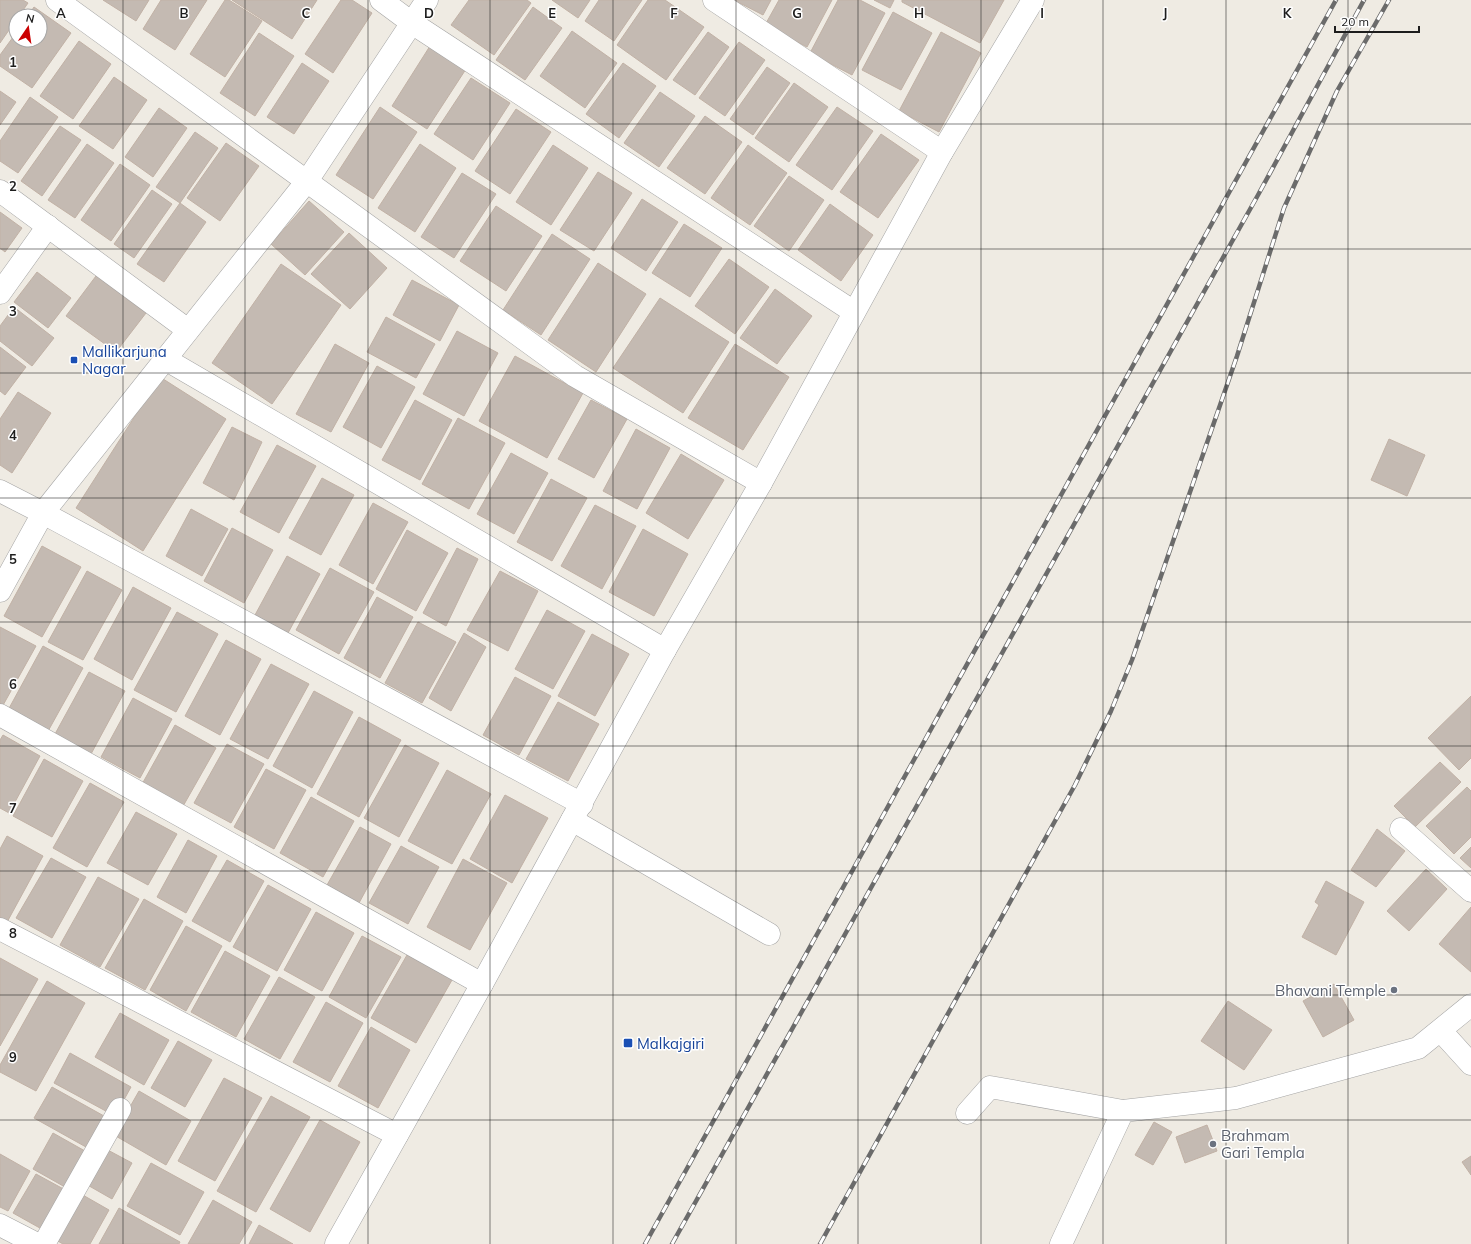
<svg xmlns="http://www.w3.org/2000/svg" width="1471" height="1244" viewBox="0 0 1471 1244" font-family="Mulish,sans-serif">
  <style>
    .building { fill: #c4bab2; stroke: #c1b1a5 }
    .lines { fill: none; stroke-linecap: round; stroke-linejoin: round }
    .minor-casing { stroke: #a4a4a4; stroke-width: 23 }
    .minor { stroke: #fff; stroke-width: 22 }
    .rail-casing { stroke: #6b6b6b; stroke-width: 4.5 }
    .rail { stroke: #fff; stroke-width: 3; stroke-dasharray: 9; stroke-linecap: butt }
    .grid { fill: none; stroke: #1d1d1d; stroke-width: 1; stroke-opacity: 0.55 }
    .transit-dot { fill: #1a4fb4; stroke: #fff; stroke-width: 1.5 }
    .worship-dot { fill: #6b7280; stroke: #fff; stroke-width: 1.5 }
    .labels { text-anchor: middle; dominant-baseline: central; stroke-width: 3; stroke-linejoin: round; paint-order: stroke }
    .transit-label { font-size: 15px; fill: #164399; stroke: #fff; text-anchor: start }
    .worship-label { font-size: 15px; fill: #5b616d; stroke: #fff; text-anchor: end }
    .grid-label { font-size: 13px; text-anchor: middle; font-weight: bold; fill: #1d1d1d; stroke: #fff; stroke-width: 3; stroke-linejoin: round; paint-order: stroke }
  </style>
  <rect width="100%" height="100%" fill="#efebe3"/>
  <g class="building">
    <path d="M0 0H23L28 3 19 16H16V20L0 43Z"/>
    <path d="M103 0H149L136 21Z"/>
    <path d="M161 0H207L175 50 143 29Z"/>
    <path d="M225 0H229L262 21 225 77 190 54Z"/>
    <path d="M232 0H317L292 39Z"/>
    <path d="M341 0H352L372 13 333 73 305 54Z"/>
    <path d="M469 0H527L531 3 494 55 451 25Z"/>
    <path d="M552 0H590L578 18Z"/>
    <path d="M599 0H642L614 41 585 21Z"/>
    <path d="M648 0H665L704 27 666 80 617 45Z"/>
    <path d="M734 0H771L763 15Z"/>
    <path d="M779 0H832L807 47 765 25Z"/>
    <path d="M838 0H860L885 13 852 75 810 53Z"/>
    <path d="M874 0H894L890 8Z"/>
    <path d="M902 0H1004L980 43 902 2Z"/>
    <path d="M34 7 71 33 32 88 0 66V55L16 33V40H40V16H28Z"/>
    <path d="M533 7 562 28 525 80 496 60Z"/>
    <path d="M893 12 932 33 901 90 862 70Z"/>
    <path d="M572 31 617 63 585 108 540 76Z"/>
    <path d="M708 32 729 47 695 95 673 80Z"/>
    <path d="M941 32 981 53 939 132 899 111Z"/>
    <path d="M259 33 294 56 255 116 220 93Z"/>
    <path d="M79 41 111 64 73 119 40 96Z"/>
    <path d="M739 42 765 60 725 116 699 98Z"/>
    <path d="M430 46 466 69 427 129 392 106Z"/>
    <path d="M302 63 329 81 294 134 267 117Z"/>
    <path d="M623 63 656 86 619 138 586 114Z"/>
    <path d="M767 67 790 83 753 135 730 119Z"/>
    <path d="M114 77 147 100 113 149 79 126Z"/>
    <path d="M471 78 510 103 473 160 434 134Z"/>
    <path d="M794 83 828 107 789 162 755 138Z"/>
    <path d="M0 91 16 102 0 125Z"/>
    <path d="M660 92 695 116 659 167 624 143Z"/>
    <path d="M30 97 58 117 18 173 0 161V141Z"/>
    <path d="M380 107 417 132 373 199 336 175Z"/>
    <path d="M837 107 873 131 832 190 796 165Z"/>
    <path d="M159 108 187 128 153 177 125 157Z"/>
    <path d="M516 109 551 132 510 194 475 171Z"/>
    <path d="M705 116 742 142 705 194 667 168Z"/>
    <path d="M60 126 81 140 42 196 21 181Z"/>
    <path d="M195 132 218 148 180 203 156 187Z"/>
    <path d="M881 134 919 160 878 218 840 192Z"/>
    <path d="M226 143 259 166 220 221 187 198Z"/>
    <path d="M87 144 114 163 75 218 48 200Z"/>
    <path d="M420 144 456 168 415 232 378 208Z"/>
    <path d="M553 145 588 168 551 225 516 202Z"/>
    <path d="M748 145 787 173 750 225 711 198Z"/>
    <path d="M120 164 150 185 111 241 81 220Z"/>
    <path d="M598 172 632 193 594 251 560 230Z"/>
    <path d="M462 173 496 194 454 258 421 237Z"/>
    <path d="M789 176 824 200 789 251 754 226Z"/>
    <path d="M152 190 172 204 134 258 114 244Z"/>
    <path d="M642 199 678 222 646 271 611 248Z"/>
    <path d="M309 201 344 232 305 275 271 244Z"/>
    <path d="M180 203 206 222 164 282 137 264Z"/>
    <path d="M830 204 873 235 841 281 798 250Z"/>
    <path d="M496 206 542 236 506 291 460 261Z"/>
    <path d="M0 212 22 228 5 252 0 248Z"/>
    <path d="M684 224 722 248 690 297 652 273Z"/>
    <path d="M349 233 387 268 350 309 311 274Z"/>
    <path d="M552 234 590 259 541 335 503 310Z"/>
    <path d="M729 259 769 287 735 334 695 306Z"/>
    <path d="M598 263 646 294 596 372 548 340Z"/>
    <path d="M281 264 341 305 272 404 212 363Z"/>
    <path d="M37 272 71 298 48 328 14 302Z"/>
    <path d="M96 276 146 313 116 352 66 316Z"/>
    <path d="M412 280 459 305 440 341 393 315Z"/>
    <path d="M775 289 812 316 777 364 740 338Z"/>
    <path d="M660 298 729 342 683 413 613 368Z"/>
    <path d="M14 307 54 338 32 366 0 341V326Z"/>
    <path d="M386 317 435 344 416 378 367 352Z"/>
    <path d="M457 331 498 353 464 416 423 394Z"/>
    <path d="M335 344 369 363 331 432 296 414Z"/>
    <path d="M735 344 789 377 743 450 688 418Z"/>
    <path d="M0 347 26 367 5 395 0 391Z"/>
    <path d="M515 356 583 393 547 458 479 421Z"/>
    <path d="M377 366 415 387 381 448 343 427Z"/>
    <path d="M160 377 226 419 143 551 76 508Z"/>
    <path d="M18 392 51 413 12 473 0 465V419Z"/>
    <path d="M415 400 452 420 420 480 382 460Z"/>
    <path d="M591 400 627 419 594 478 558 459Z"/>
    <path d="M458 418 505 443 469 509 422 484Z"/>
    <path d="M232 427 262 442 234 500 203 483Z"/>
    <path d="M636 429 670 448 637 509 603 491Z"/>
    <path d="M1389 439 1425 455 1407 496 1371 480Z"/>
    <path d="M277 445 316 466 279 533 240 512Z"/>
    <path d="M511 453 548 473 514 534 477 514Z"/>
    <path d="M681 454 724 480 688 539 646 513Z"/>
    <path d="M322 478 354 495 321 555 289 538Z"/>
    <path d="M551 479 587 498 552 561 517 542Z"/>
    <path d="M373 503 408 522 373 584 339 565Z"/>
    <path d="M595 505 636 526 602 589 561 566Z"/>
    <path d="M191 509 228 529 202 576 166 556Z"/>
    <path d="M232 528 273 550 244 603 204 581Z"/>
    <path d="M643 529 688 554 654 616 609 592Z"/>
    <path d="M407 530 448 553 416 611 376 589Z"/>
    <path d="M42 546 81 567 42 637 4 616Z"/>
    <path d="M457 548 478 559 446 626 423 613Z"/>
    <path d="M287 556 320 574 288 633 255 615Z"/>
    <path d="M330 568 374 592 339 654 296 630Z"/>
    <path d="M87 571 122 590 83 660 48 642Z"/>
    <path d="M500 571 538 591 508 651 467 630Z"/>
    <path d="M133 587 171 608 132 680 94 659Z"/>
    <path d="M377 597 413 617 380 678 344 658Z"/>
    <path d="M547 610 585 631 553 689 515 669Z"/>
    <path d="M177 612 218 634 176 712 134 690Z"/>
    <path d="M418 622 456 642 422 703 385 683Z"/>
    <path d="M0 627 36 646 2 707 0 706Z"/>
    <path d="M464 633 486 647 451 711 429 698Z"/>
    <path d="M592 634 629 654 595 716 558 696Z"/>
    <path d="M226 640 261 659 220 735 185 716Z"/>
    <path d="M43 646 83 668 47 733 7 712Z"/>
    <path d="M271 664 309 684 268 759 230 739Z"/>
    <path d="M89 672 125 691 91 754 55 734Z"/>
    <path d="M515 677 551 696 519 755 483 735Z"/>
    <path d="M314 691 353 712 312 788 273 766Z"/>
    <path d="M1471 696V758L1459 770 1428 738Z"/>
    <path d="M133 698 172 719 140 778 101 757Z"/>
    <path d="M558 702 599 724 568 781 526 759Z"/>
    <path d="M359 717 401 740 359 817 317 794Z"/>
    <path d="M175 725 216 748 182 808 141 786Z"/>
    <path d="M3 735 40 756 9 813 0 808V740Z"/>
    <path d="M227 744 264 764 231 823 194 803Z"/>
    <path d="M405 745 439 763 399 837 364 818Z"/>
    <path d="M44 759 83 781 52 837 13 816Z"/>
    <path d="M1440 762 1461 782 1415 827 1394 806Z"/>
    <path d="M266 769 306 790 274 849 234 827Z"/>
    <path d="M447 770 491 794 452 864 408 841Z"/>
    <path d="M90 783 124 802 87 867 53 848Z"/>
    <path d="M1467 787 1471 791V837L1454 854 1426 826Z"/>
    <path d="M505 795 548 818 512 883 470 859Z"/>
    <path d="M311 797 354 821 323 877 280 853Z"/>
    <path d="M136 812 177 834 148 885 107 863Z"/>
    <path d="M360 827 391 844 359 903 327 885Z"/>
    <path d="M1377 829 1405 851 1376 887 1351 870Z"/>
    <path d="M7 836 43 856 6 924 0 920V849Z"/>
    <path d="M188 840 217 856 186 913 157 897Z"/>
    <path d="M401 846 439 867 408 924 369 903Z"/>
    <path d="M1471 847V868L1460 858Z"/>
    <path d="M51 858 86 877 52 938 16 918Z"/>
    <path d="M463 859 507 883 470 950 427 927Z"/>
    <path d="M227 860 264 881 230 942 192 921Z"/>
    <path d="M1426 869 1447 889 1409 931 1387 911Z"/>
    <path d="M98 877 139 899 100 967 60 945Z"/>
    <path d="M1326 881 1364 902 1336 955 1302 937 1319 905 1315 902Z"/>
    <path d="M268 885 311 909 277 971 233 947Z"/>
    <path d="M144 899 183 921 145 990 105 968Z"/>
    <path d="M1471 907V972L1439 944Z"/>
    <path d="M316 912 354 933 322 991 284 970Z"/>
    <path d="M186 926 222 946 186 1011 150 990Z"/>
    <path d="M362 936 401 957 366 1018 329 997Z"/>
    <path d="M225 951 270 976 236 1037 191 1012Z"/>
    <path d="M407 955 452 980 416 1043 371 1018Z"/>
    <path d="M0 958 38 979 0 1046Z"/>
    <path d="M279 977 315 997 280 1059 244 1039Z"/>
    <path d="M47 981 85 1003 36 1091 0 1072V1065Z"/>
    <path d="M1334 984 1354 1020 1323 1037 1303 1001Z"/>
    <path d="M1228 1001 1272 1030 1244 1070 1201 1041Z"/>
    <path d="M326 1002 363 1023 330 1082 293 1062Z"/>
    <path d="M120 1013 169 1040 144 1085 95 1057Z"/>
    <path d="M371 1027 410 1050 378 1108 338 1086Z"/>
    <path d="M178 1041 212 1060 185 1107 151 1088Z"/>
    <path d="M70 1053 131 1087 115 1116 54 1083Z"/>
    <path d="M224 1078 262 1098 215 1181 178 1161Z"/>
    <path d="M52 1087 104 1116 86 1147 34 1118Z"/>
    <path d="M139 1091 191 1121 166 1165 114 1135Z"/>
    <path d="M271 1096 310 1117 256 1212 217 1191Z"/>
    <path d="M320 1120 360 1142 310 1232 270 1209Z"/>
    <path d="M1154 1122 1172 1132 1153 1165 1135 1155Z"/>
    <path d="M1207 1125 1217 1151 1185 1163 1176 1137Z"/>
    <path d="M53 1133 85 1151 65 1187 33 1169Z"/>
    <path d="M104 1148 132 1163 112 1199 84 1183Z"/>
    <path d="M0 1154 30 1171 8 1211 0 1207Z"/>
    <path d="M1471 1156V1175L1462 1162Z"/>
    <path d="M151 1163 204 1192 180 1235 127 1206Z"/>
    <path d="M36 1174 69 1192 47 1232 13 1213Z"/>
    <path d="M81 1194 109 1210 90 1244H63L56 1240Z"/>
    <path d="M213 1200 252 1222 239 1244H188Z"/>
    <path d="M119 1208 180 1242 179 1244H99Z"/>
    <path d="M259 1225 293 1244H249Z"/>
  </g>
  <g class="lines">
    <g class="minor-casing">
      <g id="minor">
        <path d="M57 0 575 376 761 483"/>
        <path d="M381 0 412 23 854 312"/>
        <path d="M714 0 942 152"/>
        <path d="M0 191 188 330"/>
        <path d="M0 293 48 226"/>
        <path d="M165 359 665 650"/>
        <path d="M0 491 43 513 582 804"/>
        <path d="M0 591 43 513 307 181 427 0"/>
        <path d="M0 715 482 984"/>
        <path d="M572 820 769 934"/>
        <path d="M1401 829 1471 891"/>
        <path d="M0 929 397 1135"/>
        <path d="M1441 1031 1471 1064"/>
        <path d="M967 1113 990 1087 1123 1111"/>
        <path d="M0 1225 37 1244"/>
        <path d="M44 1244 120 1109"/>
        <path d="M336 1244 482 984 665 650 761 483 942 152 1033 0"/>
        <path d="M1061 1244 1123 1111 1236 1098 1418 1048 1471 1005"/>
      </g>
    </g>
    <use href="#minor" class="minor"/>
    <g class="rail-casing">
      <g id="rail">
        <path d="M645 1244 1336 0"/>
        <path d="M672 1244 1258 195 1364 0"/>
        <path d="M820 1244 1075 785 1111 711 1132 660 1237 356 1284 208 1337 91 1389 0"/>
      </g>
    </g>
    <use href="#rail" class="rail"/>
  </g>
  <path class="grid" d="M123 0V1244M245 0V1244M368 0V1244M490 0V1244M613 0V1244M736 0V1244M858 0V1244M981 0V1244M1103 0V1244M1226 0V1244M1348 0V1244M0 124H1471M0 249H1471M0 373H1471M0 498H1471M0 622H1471M0 746H1471M0 871H1471M0 995H1471M0 1120H1471"/>
  <g class="transit-dot">
    <rect x="70" y="356" width="8" height="8" rx="2"/>
    <rect x="623" y="1038" width="10" height="10" rx="2"/>
  </g>
  <g class="worship-dot">
    <circle cx="1394" cy="990" r="4"/>
    <circle cx="1213" cy="1144" r="4"/>
  </g>
  <g class="labels">
    <g class="transit-label">
      <text x="82" y="351">Mallikarjuna<tspan x="82" dy="17">Nagar</tspan></text>
      <text x="637" y="1043">Malkajgiri</text>
    </g>
    <g class="worship-label">
      <text x="1386" y="990">Bhavani Temple</text>
      <text x="1221" y="1135" text-anchor="start">Brahmam<tspan x="1221" dy="17">Gari Templa</tspan></text>
    </g>
  </g>
  <g class="grid-label">
    <text x="61" y="18">A</text>
    <text x="184" y="18">B</text>
    <text x="306" y="18">C</text>
    <text x="429" y="18">D</text>
    <text x="552" y="18">E</text>
    <text x="674" y="18">F</text>
    <text x="797" y="18">G</text>
    <text x="919" y="18">H</text>
    <text x="1042" y="18">I</text>
    <text x="1165" y="18">J</text>
    <text x="1287" y="18">K</text>
    <text x="13" y="67">1</text>
    <text x="13" y="191">2</text>
    <text x="13" y="316">3</text>
    <text x="13" y="440">4</text>
    <text x="13" y="564">5</text>
    <text x="13" y="689">6</text>
    <text x="13" y="813">7</text>
    <text x="13" y="938">8</text>
    <text x="13" y="1062">9</text>
  </g>
  <g transform="translate(28 28) rotate(13)"><circle r="19" fill="#ffffff" stroke="#a5a5a5"/>
  <path d="M0-3L7 15L0 10L-7 15Z" fill="#cb0002"/>
  <text y="-6" font-size="11" font-weight="bold" text-anchor="middle" fill="#1d1d1d">N</text>
  </g>
  <path d="M1335 26v6h84v-6" fill="none" stroke="#1d1d1d" stroke-width="2"/>
  <text x="1341" y="26" font-size="12" fill="#1d1d1d" stroke="#ffffff" stroke-width="3" paint-order="stroke">20 m</text>
</svg>
